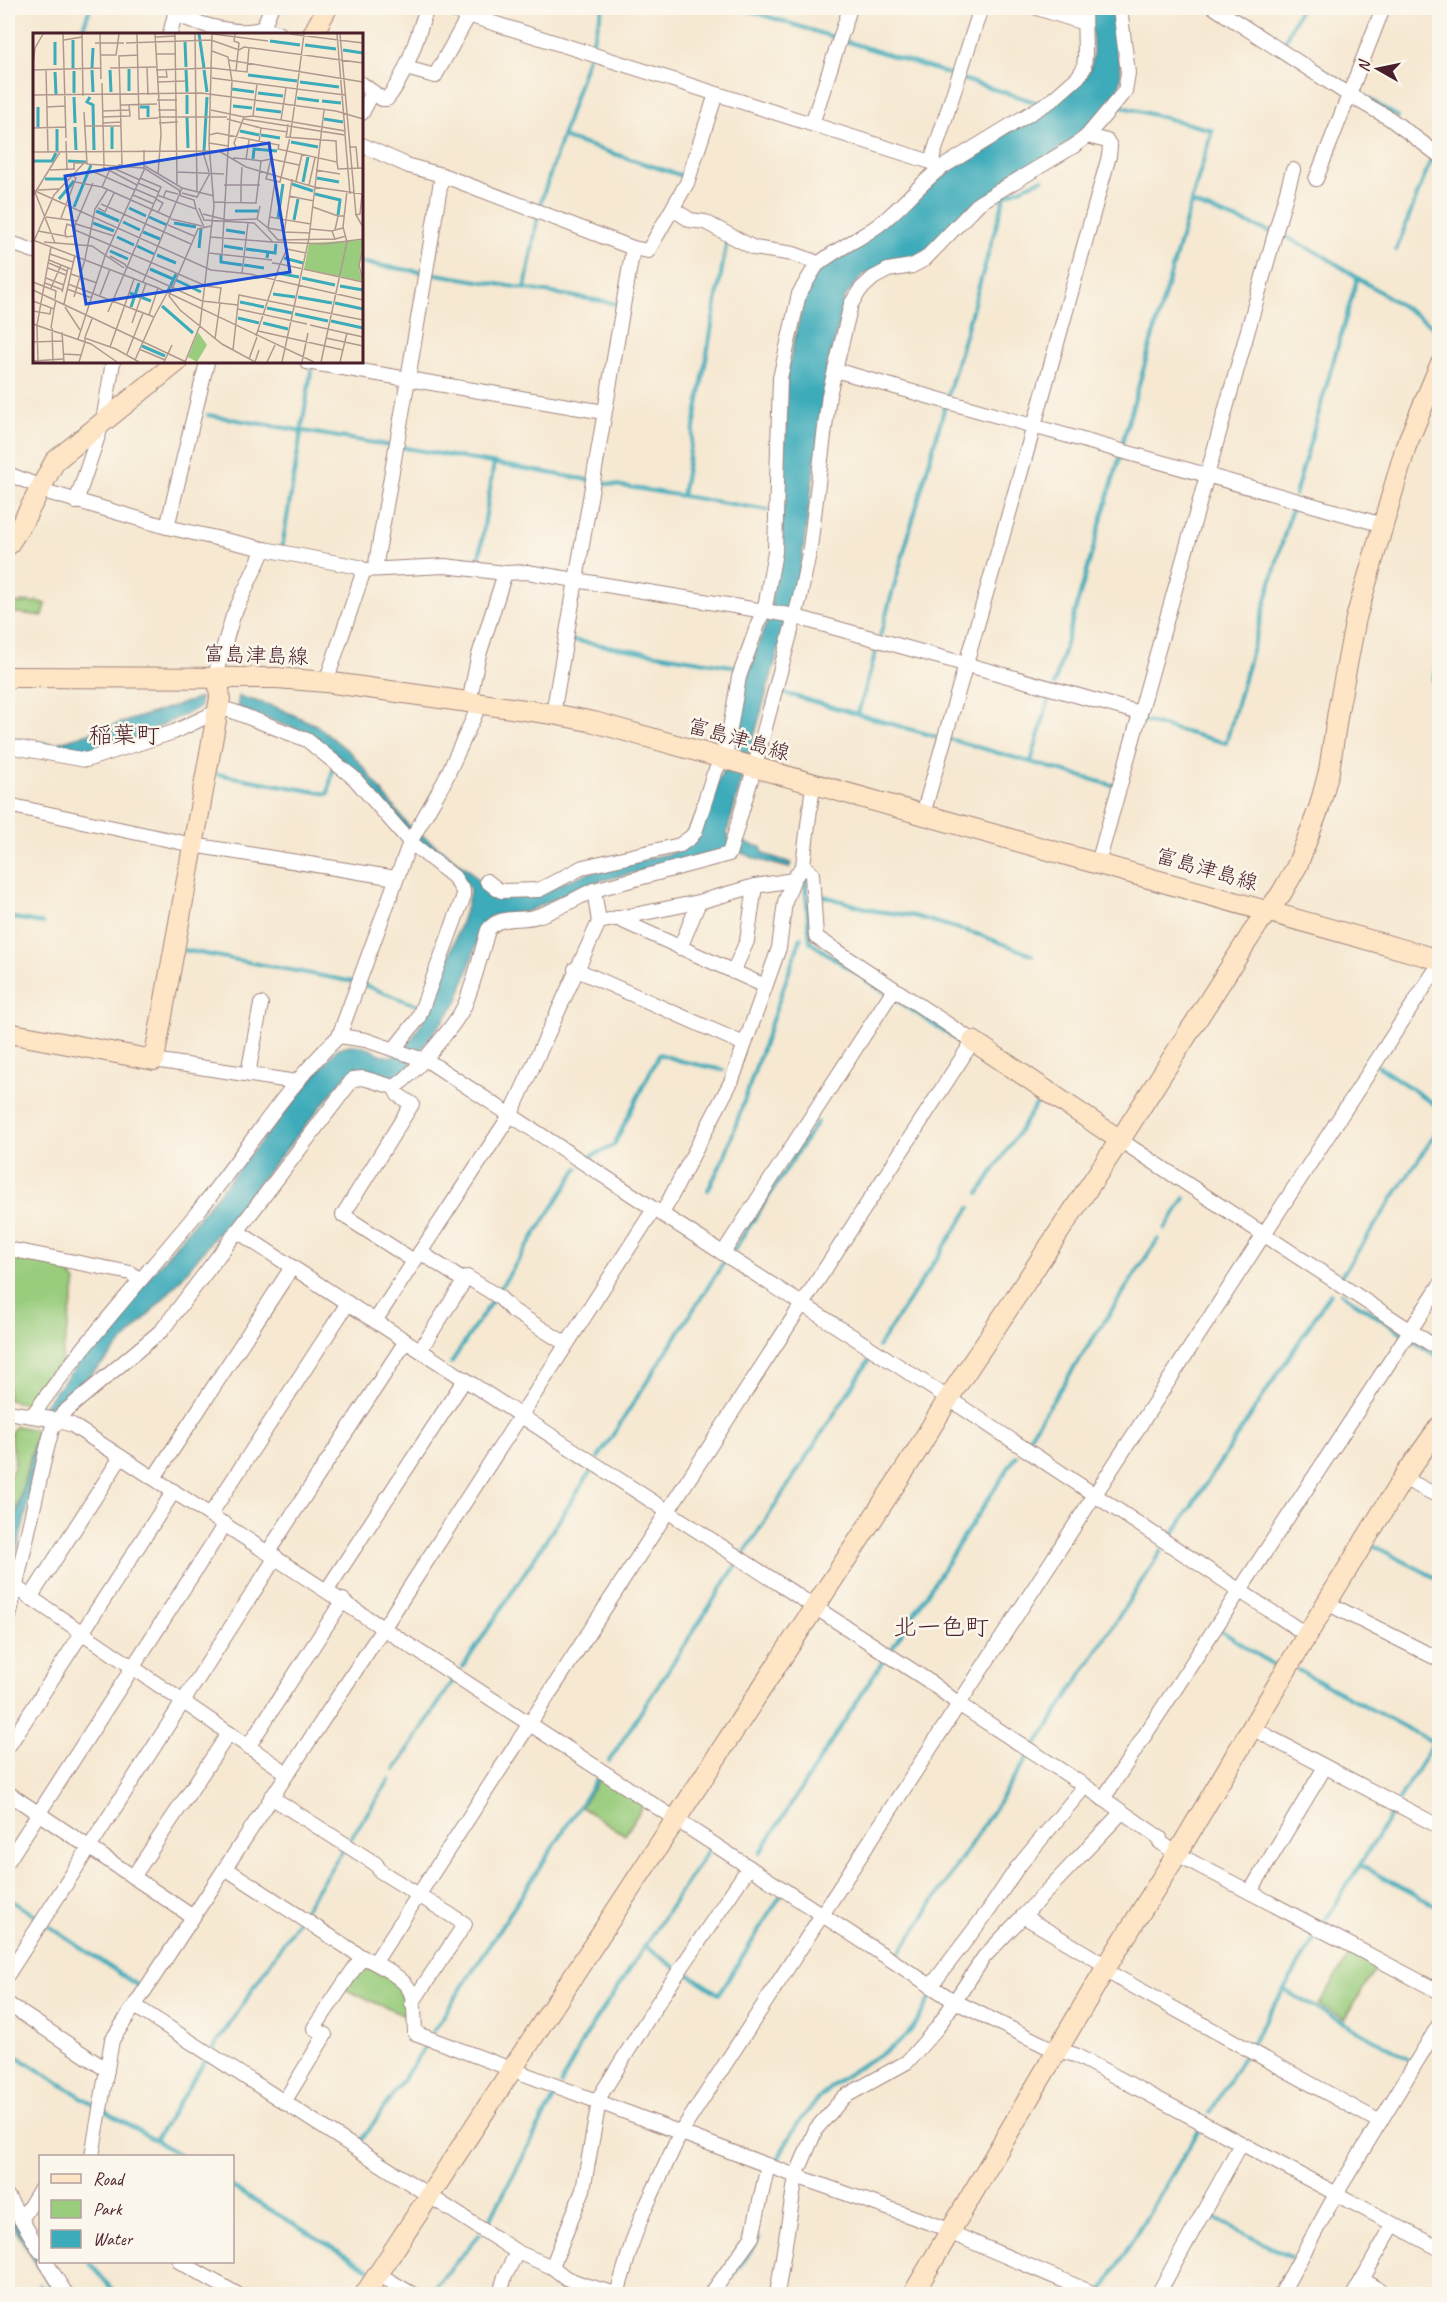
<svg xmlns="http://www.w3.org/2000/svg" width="1447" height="2302" viewBox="0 0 1447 2302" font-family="Caveat,'Klee One',sans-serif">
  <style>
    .green { fill: #99cc7d; stroke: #727654; stroke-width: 1.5 }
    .water { fill: #3cabba; stroke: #436572; stroke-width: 1.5 }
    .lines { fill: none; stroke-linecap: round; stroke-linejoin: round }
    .stream { stroke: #3cabba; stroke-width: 4 }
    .street-casing { stroke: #a0847e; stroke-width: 16 }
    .secondary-casing { stroke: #a0847e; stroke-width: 22 }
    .street { stroke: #fff; stroke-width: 14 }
    .secondary { stroke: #fde5c5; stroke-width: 20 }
    .labels { text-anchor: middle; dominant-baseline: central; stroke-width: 5; stroke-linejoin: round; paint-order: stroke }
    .street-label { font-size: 21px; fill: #4a1f2b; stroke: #fbf7ec }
    .quarter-label { font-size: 24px; fill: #4a1f2b; stroke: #fbf7ec }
    .inset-river { fill: none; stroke: #3cabba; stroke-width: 3 }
    .inset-road { fill: none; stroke: #b1988f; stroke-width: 1.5 }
    .view { fill: #1d4ed8; fill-opacity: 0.15; stroke: #1d4ed8; stroke-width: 3 }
    .inset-edge { fill: none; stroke: #4a1f2b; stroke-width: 3 }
  </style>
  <rect width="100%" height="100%" fill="#fbf7ec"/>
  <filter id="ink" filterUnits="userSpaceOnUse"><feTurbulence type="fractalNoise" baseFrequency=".0167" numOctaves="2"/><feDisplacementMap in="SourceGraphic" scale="12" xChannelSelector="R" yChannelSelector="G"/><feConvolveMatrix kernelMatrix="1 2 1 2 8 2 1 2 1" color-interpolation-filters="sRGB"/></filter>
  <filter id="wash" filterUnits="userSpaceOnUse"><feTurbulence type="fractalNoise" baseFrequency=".008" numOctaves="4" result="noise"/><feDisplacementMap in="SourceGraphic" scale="24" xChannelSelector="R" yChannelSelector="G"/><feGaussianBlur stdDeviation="1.35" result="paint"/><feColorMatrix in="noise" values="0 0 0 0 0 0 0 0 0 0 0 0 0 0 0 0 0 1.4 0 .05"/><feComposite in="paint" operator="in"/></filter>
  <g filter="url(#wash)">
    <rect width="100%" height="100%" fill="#f6e8d1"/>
    <g class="green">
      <path d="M8 598 14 599V602L20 604 21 602 26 603 27 601 35 603 36 601 46 604 43 616 8 612Z"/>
      <path d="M8 1257 65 1268 76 1282 60 1368 32 1405 8 1400Z"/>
      <path d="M16 1426 37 1430 8 1544V1478C26 1456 0 1438 16 1426Z"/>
      <path d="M601 1777 644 1804 625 1835 581 1807Z"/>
      <path d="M1353 1949 1380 1962 1344 2019 1319 2005Z"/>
      <path d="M364 1963C397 1984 400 1979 409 2018L344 1989Z"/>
    </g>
    <g class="water">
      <path d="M1090 8H1112C1115 29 1125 67 1119 87 1113 104 1089 125 1076 137L920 255 882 267 863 275 845 297 829 366 799 578 727 832 729 838 761 847 764 854 791 863 789 868 759 860 737 851 718 850 714 854 587 884 526 912 491 916 484 921 458 1001 408 1067 393 1078 383 1079 361 1071 354 1070 348 1073 174 1287 111 1355 55 1409 46 1431 8 1588V1549L45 1404 337 1049C364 1036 379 1060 393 1056 424 1046 455 937 467 905L470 890 462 876 403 829 362 777 314 736 237 708 239 696 276 707 316 725 351 753 365 769 407 824 469 870 493 895 502 898 540 895 566 881 591 872 676 852 735 751 733 743 750 665 767 621 781 548 787 373 805 293 814 277 834 255 927 184 1077 87C1082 81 1089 74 1091 66 1096 48 1090 26 1090 8Z"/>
      <path d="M200 698V707L129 741 84 753 55 751 57 743Z"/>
      <path d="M8 2204 62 2294H54L8 2217Z"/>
    </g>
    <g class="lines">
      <g class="stream">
        <path d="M741 8 836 38"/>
        <path d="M81 34 90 8"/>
        <path d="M842 40 955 76"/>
        <path d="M1283 45 1300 8"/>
        <path d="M590 49 603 8"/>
        <path d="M1312 63 1348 86"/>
        <path d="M962 79 1038 103"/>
        <path d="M1355 91 1398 117"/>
        <path d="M1123 107 1212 130 1191 203 1271 232"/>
        <path d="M565 138 686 177"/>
        <path d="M1435 147 1440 136"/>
        <path d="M34 172V174"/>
        <path d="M539 208 588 57"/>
        <path d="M1280 234 1324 256 1436 328"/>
        <path d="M1396 250 1432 157"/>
        <path d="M362 263 422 272"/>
        <path d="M430 273 619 304"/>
        <path d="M525 289 538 216"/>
        <path d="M947 398 1005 195 1043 179"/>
        <path d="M208 415 392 446"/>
        <path d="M400 447 589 480"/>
        <path d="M1121 447 1191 203"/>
        <path d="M597 482 768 510"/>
        <path d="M1295 495 1357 279"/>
        <path d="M682 496 727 240"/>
        <path d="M282 548 312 366"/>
        <path d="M478 565 494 463"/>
        <path d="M880 636 945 406"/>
        <path d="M570 640 737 667"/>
        <path d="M1433 680 1440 655"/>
        <path d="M1054 685 1120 455"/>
        <path d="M780 692 941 738"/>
        <path d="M858 714 878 644"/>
        <path d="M1143 721 1226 743 1293 504"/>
        <path d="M8 739 60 746"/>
        <path d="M949 739 1115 786"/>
        <path d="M1031 762 1051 692"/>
        <path d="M217 774 328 794 333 767"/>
        <path d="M805 878 810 942 884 992"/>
        <path d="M820 895 876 911 914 916 980 935 1032 955"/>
        <path d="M8 917 43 923"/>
        <path d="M184 950 354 982"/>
        <path d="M361 984 419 1006"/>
        <path d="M895 999 962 1043"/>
        <path d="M1378 1066 1440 1108"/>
        <path d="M590 1157 614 1145 659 1054 681 1061 723 1070"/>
        <path d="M708 1190 725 1156 801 937"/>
        <path d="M979 1193 1038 1102"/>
        <path d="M1165 1229 1185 1198"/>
        <path d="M734 1250 817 1122"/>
        <path d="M1340 1278 1440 1127"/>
        <path d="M499 1290 578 1168"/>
        <path d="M1341 1293 1440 1358"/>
        <path d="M878 1347 970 1208"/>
        <path d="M451 1363 493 1299"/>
        <path d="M1027 1440 1158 1239"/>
        <path d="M598 1458 724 1262"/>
        <path d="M1170 1539 1330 1294"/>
        <path d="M1372 1545 1440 1580"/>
        <path d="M745 1552 871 1357"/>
        <path d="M1220 1630 1278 1668"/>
        <path d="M892 1648 1016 1456"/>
        <path d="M463 1667 591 1471"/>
        <path d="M1298 1670 1440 1746"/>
        <path d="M1035 1747 1161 1551"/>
        <path d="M609 1761 737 1564"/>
        <path d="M395 1770 453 1681"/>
        <path d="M1399 1800 1440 1732"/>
        <path d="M349 1841 390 1779"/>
        <path d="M760 1853 884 1659"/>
        <path d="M1360 1865 1440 1908"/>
        <path d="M8 1898 37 1917"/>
        <path d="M303 1911 343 1850"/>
        <path d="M49 1926 141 1988"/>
        <path d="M1322 1926 1395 1808"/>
        <path d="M645 1946 676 1968"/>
        <path d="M901 1951 1030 1754"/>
        <path d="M685 1972 719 1994 781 1895"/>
        <path d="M1284 1990 1411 2060"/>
        <path d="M433 2032 599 1776"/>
        <path d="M1250 2046 1319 1931"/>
        <path d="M8 2051 96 2106"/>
        <path d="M212 2051 297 1922"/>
        <path d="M561 2084 583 2040 708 1850"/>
        <path d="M103 2110 182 2156"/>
        <path d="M1210 2113 1246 2052"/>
        <path d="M155 2140 207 2058"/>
        <path d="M360 2143 427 2044"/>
        <path d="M777 2162C794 2123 821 2090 857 2068 873 2058 890 2051 904 2038 916 2027 924 2009 932 1995"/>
        <path d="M232 2187 369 2269"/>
        <path d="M1206 2214 1290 2257"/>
        <path d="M486 2227 556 2094"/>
        <path d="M89 2262 116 2294"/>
        <path d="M733 2275 753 2248 759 2237"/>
        <path d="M1101 2293 1198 2132"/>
        <path d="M38 2294 40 2285"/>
        <path d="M429 2294 480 2234"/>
      </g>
    </g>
  </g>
  <g filter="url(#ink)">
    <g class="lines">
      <g class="street-casing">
        <g id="street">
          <path d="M446 8 931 162 981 8"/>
          <path d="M1037 8 1084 23"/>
          <path d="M1215 8 1349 95 1383 8"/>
          <path d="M263 28 271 8"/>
          <path d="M170 34 175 14C199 24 238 37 263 28L280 34"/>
          <path d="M406 68 435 76 469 15"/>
          <path d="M362 84 382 99H387C408 73 416 39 427 8"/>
          <path d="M362 113 373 92"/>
          <path d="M812 124 850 8"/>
          <path d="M1087 136 1125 91 1128 73 1120 8"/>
          <path d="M362 145 409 166 442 175 633 248 553 714"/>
          <path d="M941 168 1052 100 1078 77 1084 68 1085 56 1084 8"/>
          <path d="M442 175 408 379 604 412"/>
          <path d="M1316 179 1349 95 1389 118 1440 156"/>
          <path d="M673 209 690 220 705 222 754 248 794 254 813 261 816 266C837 247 865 238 886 219 905 203 921 183 941 168L931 162"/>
          <path d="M8 242 34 251"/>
          <path d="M633 248 648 251 687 183 716 94"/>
          <path d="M307 362 408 379 375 569"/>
          <path d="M835 370 1383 525"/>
          <path d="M8 474 31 483 40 490 167 527 264 549 359 567 364 570 445 566 505 573 527 572 789 615 1140 713"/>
          <path d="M76 502 103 421 113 362"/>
          <path d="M167 527 207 362"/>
          <path d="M218 677 217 669 233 616 264 549"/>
          <path d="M326 682 364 570"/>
          <path d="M469 703 478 658 505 573"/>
          <path d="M219 708 232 711 307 740 354 778 410 842 454 877 463 891V898L418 1019 394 1049"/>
          <path d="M8 746 86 760 174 732 218 711"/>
          <path d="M8 805 193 845 396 878"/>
          <path d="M1098 863 1293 170"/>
          <path d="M487 881 497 889 502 891 539 890 583 867 680 845 691 837 695 832 713 776 726 751 739 677 766 602 775 552 780 378 799 294 816 266"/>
          <path d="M594 890 729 854 754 769 800 597 810 548 829 395 851 304 860 290 873 278 888 270 912 266 925 259 979 203 1074 146 1087 136 1107 141 1110 146 1109 156 1034 426 923 814"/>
          <path d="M616 918 765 986"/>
          <path d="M680 948 699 902"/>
          <path d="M575 969 744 1044"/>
          <path d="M733 972 747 941 755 886"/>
          <path d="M339 1036 366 1040 418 1058 425 1059 654 1209 925 1383 1307 1635"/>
          <path d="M154 1060 296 1082"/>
          <path d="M248 1074 261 1004"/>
          <path d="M394 1087 398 1095 412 1104 343 1215 414 1261"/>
          <path d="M1120 1140 1440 1350"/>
          <path d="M662 1214 732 1080 779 948 785 902 793 880"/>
          <path d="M237 1231 292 1267"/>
          <path d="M8 1249 131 1273 139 1280"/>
          <path d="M420 1252 464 1281"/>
          <path d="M723 1253 894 989"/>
          <path d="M375 1321 511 1114 599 922 699 902 755 886 793 880 803 865 813 785"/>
          <path d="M420 1350 467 1277 499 1297 512 1310 566 1344"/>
          <path d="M8 1412 57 1420 72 1425 954 2001 1048 2047 1075 2055 1440 2249"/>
          <path d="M32 1416C82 1345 141 1281 196 1214 244 1155 284 1089 339 1036L410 842 444 782 480 704"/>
          <path d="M154 1478 292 1267 927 1680 963 1707 1085 1786 1160 1838V1842L1177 1854 1440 1992"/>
          <path d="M1403 1478 1440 1497"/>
          <path d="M210 1515 348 1303"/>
          <path d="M268 1552 406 1341"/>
          <path d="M14 1586 287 1773"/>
          <path d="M327 1590 465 1379"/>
          <path d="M30 1598 121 1457"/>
          <path d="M1327 1603 1440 1660"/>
          <path d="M8 1621 45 1456 52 1429 63 1413 162 1330 353 1079 363 1078 394 1087C411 1078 460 1020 466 1002 475 979 481 954 488 930 500 914 521 922 537 916 557 910 576 898 594 890L599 922"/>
          <path d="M1252 1728 1440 1827"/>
          <path d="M8 1747 174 1491"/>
          <path d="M248 1747 343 1600"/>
          <path d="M8 1793 193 1917 388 1621 654 1209"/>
          <path d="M271 1797 376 1864 380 1871 465 1924 412 2003"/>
          <path d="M1103 1799 1440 1285"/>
          <path d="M8 1861 225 1524"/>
          <path d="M225 1868 362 1957C375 1962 398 1975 407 1986 416 1997 414 2019 415 2033L796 2176 950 2230"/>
          <path d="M133 1877 229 1733"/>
          <path d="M1250 1892 1325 1767"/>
          <path d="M1023 1916 1107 1966"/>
          <path d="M375 1962 973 1041 816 937 812 874 803 865"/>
          <path d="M1104 1970 1380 2122"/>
          <path d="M8 1974 276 1557"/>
          <path d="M931 1986 989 1910 1017 1868 1085 1786"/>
          <path d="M8 2004 107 2070"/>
          <path d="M135 2006 517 2252 552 2267 566 2278 584 2285 617 2294"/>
          <path d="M284 2102 325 2035 314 2028 362 1957"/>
          <path d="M92 2156 112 2040 193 1917"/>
          <path d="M8 2197 40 2251"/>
          <path d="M21 2220 40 2190"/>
          <path d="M949 2232 1095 2294"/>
          <path d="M46 2262 66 2294"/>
          <path d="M180 2262 237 2294"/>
          <path d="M552 2267 583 2190 600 2096 657 2004 749 1867"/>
          <path d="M378 2274 412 2294"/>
          <path d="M1362 2280 1386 2294"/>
          <path d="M500 2294 505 2276 517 2252"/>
          <path d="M617 2294 633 2240 643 2213 681 2132 1440 963"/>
          <path d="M711 2294 752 2237 768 2165"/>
          <path d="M777 2294 796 2176 816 2129 844 2097 907 2062 937 2028 984 1957 1122 1812"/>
          <path d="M1158 2294 1241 2144"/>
          <path d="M1281 2294 1336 2194 1440 2023"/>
          <path d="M1354 2294 1393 2225"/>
        </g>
      </g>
      <g class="secondary-casing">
        <g id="secondary">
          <path d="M313 34 327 8"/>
          <path d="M8 545 21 525 55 461 177 362"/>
          <path d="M8 677 277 678 326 682 553 714 594 722 1440 960"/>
          <path d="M8 1033 154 1060 220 698 218 677"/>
          <path d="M973 1041 1120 1140"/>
          <path d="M365 2294 915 1454 948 1399 1120 1140 1258 924 1281 894 1297 866 1319 808 1329 771 1338 711 1356 618 1406 446 1440 365"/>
          <path d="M913 2294 1107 1966 1177 1854 1307 1635 1403 1478 1440 1426"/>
        </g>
      </g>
      <use href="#street" class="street"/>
      <use href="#secondary" class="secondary"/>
    </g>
  </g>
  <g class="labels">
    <g class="street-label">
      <text transform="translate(256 655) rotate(2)">富島津島線</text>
      <text transform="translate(739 739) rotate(16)">富島津島線</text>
      <text transform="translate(1207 869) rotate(16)">富島津島線</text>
    </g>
    <g class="quarter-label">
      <text x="124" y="735">稲葉町</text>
      <text x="941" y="1627">北一色町</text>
    </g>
  </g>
  <g transform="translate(33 33)">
    <rect width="330" height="330" fill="#f6e8d1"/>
    <path d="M330 207 326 236 329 248 271 236 276 210ZM165 299 174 312 164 329 155 324Z" fill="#99cc7d"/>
    <path class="inset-river" d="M166 1 171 35M40 7V35M237 8 267 12M22 9V32M152 9 153 34M272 12 303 16M310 17 330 20M59 35 60 15M96 36V58M59 37 60 59M77 37 78 59M153 37 154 59M171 37 174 59M41 38V60M22 39 23 61M215 42 264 48M267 49 306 54M199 56 221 59M225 60 250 63M154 62V81M41 64 42 90M57 64 54 69 60 72 61 117M264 65 286 68M289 68 308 70M200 73 219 75M5 74V94M107 74H115V84M223 76 248 79M154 84 155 115M291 86 310 89M42 94 43 117M79 94V116M24 96V118M207 98 226 102M228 102 247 105M258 109 285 114M171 118 174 64M220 126 221 116 244 118M0 128H19L23 120M35 128 53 129M284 145 306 149M12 146H34M270 149 275 124M259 151 280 158M282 161 307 167 305 182M26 166 41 148M41 174 58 132M96 175 113 183M63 178 86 188M202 178H225M116 184 134 192M245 185 250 151M261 187 265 166M90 189 107 197M60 190 81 198M141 190 163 194M193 197 212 200M110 199 127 206M84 204 101 212M104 213 121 221M191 213 210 216M166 215 168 196M213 216 235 219M77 218 95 226M124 222 143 230M188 222V229L209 232M234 225 235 219 242 220 243 211M251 225 270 230M211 232 231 235M117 236 140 246M244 240 266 244M269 245 302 252M143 247 168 259M307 253 330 257M135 258 143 241M97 260 118 268M240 261 262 264M265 264 299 270M207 269 231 274M302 270 330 276M129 273 160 300M98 274 106 250M234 275 259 280M262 281 295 288M205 285 226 290M298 288 330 295M230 290 255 296M109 313 132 323"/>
    <path class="inset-road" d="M30 1 33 105M49 1 50 63M67 1 68 46M104 1 106 86 125 85M122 1 128 101 125 141M142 1 144 152M162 1 164 158M180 1 235 8M202 1 201 8 206 10 203 38M257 1 330 10M304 1 312 98M307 1 323 182M123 4 142 3M31 7 49 4M62 10H91M93 10 178 7 206 17 211 14 330 30M179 18 195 24 199 48 189 221M123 21H143M68 22H83L86 1M85 23 105 22M195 27 330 49M0 32 2 15 10 1M114 34 115 62M77 35 123 34M0 37 68 35M13 37 15 119M123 37 179 35 214 39 216 15M124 44H134L133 36M179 45 264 56 271 1M124 49 153 48M69 50 71 132M0 62 168 60 303 78 330 86M124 67H144M87 72 124 71M14 74 32 73M125 77H144M178 77 211 84M69 78 97 77M51 79 54 131 111 135 146 157 148 163 161 167 163 176M220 83 248 87 253 55M69 84 97 83 96 71M125 84H194M194 86 228 95M211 86 312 102V98L248 87M70 90 88 89M126 90 145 89M51 93H88M0 95 33 94M254 99 253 104 303 108 304 129M176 102 184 100 246 112 245 116 304 129 305 136 330 135M312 102 317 161M33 108 34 137M226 109 228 95 254 99 255 91M176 110 195 113M316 114H323L325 135M203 115 201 110 211 84 220 83 224 51M0 119 186 118 213 134 281 154 330 161M170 119 176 139M200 125 213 126 216 107M238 126 266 132M228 128 238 126 233 146 242 148M85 132H89L86 23M112 133 149 155 181 163M70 134 104 152M78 134 69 154 138 185M80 135 107 147M41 136V130H54M17 137 42 136M283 137 307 141M59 138 102 157M144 139 191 141M259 146 253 187 278 191M263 148 269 121M42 149 69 154M105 150 126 159M191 152H208L209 134M276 152 282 125M102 156 123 165M0 157 178 237 217 241 330 267M5 157 26 156M2 159 22 210M149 160 164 164 177 140M329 161 327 181 323 182 330 194M100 162 121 171M124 162 163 176 171 194M0 163 27 119M256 163 281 168M130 165 133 158 145 161M123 166 130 170 125 179M181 169 223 170 228 128 213 126M208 170V152H227M68 171 158 211M227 173 224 186 235 195M280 174 305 183M65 175 72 179 81 160M166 175 171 187 221 190 240 209 178 204M170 181 194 187 224 186M13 184 44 188M237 184 253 187 250 207M28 185 43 145 40 143M138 186 169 193M43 191 81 203M135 192 161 203M178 193 165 196 136 263 147 277 189 311 222 329 226 317M310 195 302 197 305 183H311M235 196 245 207 302 206M277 196 299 198M42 197 171 252M302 197 299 198 302 206 313 203M5 198 32 203M251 198 235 195 242 148 247 149 257 104 264 56 312 62M251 199 277 200M41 203 33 204 32 199 34 191 42 194M0 207 125 255 281 329M1 208 21 162 51 130M11 209 59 213 91 235M240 209 292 211 330 206M42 211V192L60 150M330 215 326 232 330 248M176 220 239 227M273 220 254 216 247 231 330 249M17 221 40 229M77 223 93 232M52 226 62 176 74 157M16 227 38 236M16 230 34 238M92 233 169 268 205 272M15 235 33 242M209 240 215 190M38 241 64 250M13 245 31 252M0 249 23 258 22 266M110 249 149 155M12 250 30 257M35 251 121 284 102 327M172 253 188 255 186 269M18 255 28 232M34 256 59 265M0 257 153 329M29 259 35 235M67 262 77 236M41 264 52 226M0 268 21 276 23 267M31 271 42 222M32 274 47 297M205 276 274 291M0 278 17 281 18 275M75 279 128 154 107 145M116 282 125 255M121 284 134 260M99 290 113 250M0 291 58 311 84 329M277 292 330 304M18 295 21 276M19 295 20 329M225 298 310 317M29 299 31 329M223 303 247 231 239 230M52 304 59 286M293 305 330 313M45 306 72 223 111 137V117M182 306 187 270M0 309 29 308M52 309V305L83 316 106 329M77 314 101 246M106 316 132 327M200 317 206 262 330 287M30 321 48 322M94 321 110 280M216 326 224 304M0 328 30 326M5 329 4 292 18 214M46 329 52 309M131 329 139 312M152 329 167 292 181 173 176 111 179 1M234 329 242 312M249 329 276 205 291 77M269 329 275 300M288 329 314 209 310 194 314 158M307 329 314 300"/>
    <path class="view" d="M236 110 257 239 53 271 32 143Z"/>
    <rect width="330" height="330" class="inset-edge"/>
  </g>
  <rect width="1447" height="2302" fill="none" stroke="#fbf7ec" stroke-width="30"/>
  <rect x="39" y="2155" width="195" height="108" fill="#fbf7ec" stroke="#b4a19f" stroke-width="1.5"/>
  <rect x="51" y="2174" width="30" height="9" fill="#fde5c5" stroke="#b4a19f" stroke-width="1.5"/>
  <text x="93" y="2185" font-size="18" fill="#4a1f2b">Road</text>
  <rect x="51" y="2200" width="30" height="18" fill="#99cc7d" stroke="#b4a19f" stroke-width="1.5"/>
  <text x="93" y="2215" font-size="18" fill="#4a1f2b">Park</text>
  <rect x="51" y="2230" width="30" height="18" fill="#3cabba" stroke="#b4a19f" stroke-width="1.5"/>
  <text x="93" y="2245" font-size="18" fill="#4a1f2b">Water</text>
  <g transform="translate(1378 69) rotate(279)" stroke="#fbf7ec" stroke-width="4.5" paint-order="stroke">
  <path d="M0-4.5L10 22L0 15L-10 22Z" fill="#4a1f2b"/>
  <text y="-9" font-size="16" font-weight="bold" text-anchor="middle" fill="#4a1f2b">N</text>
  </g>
</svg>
